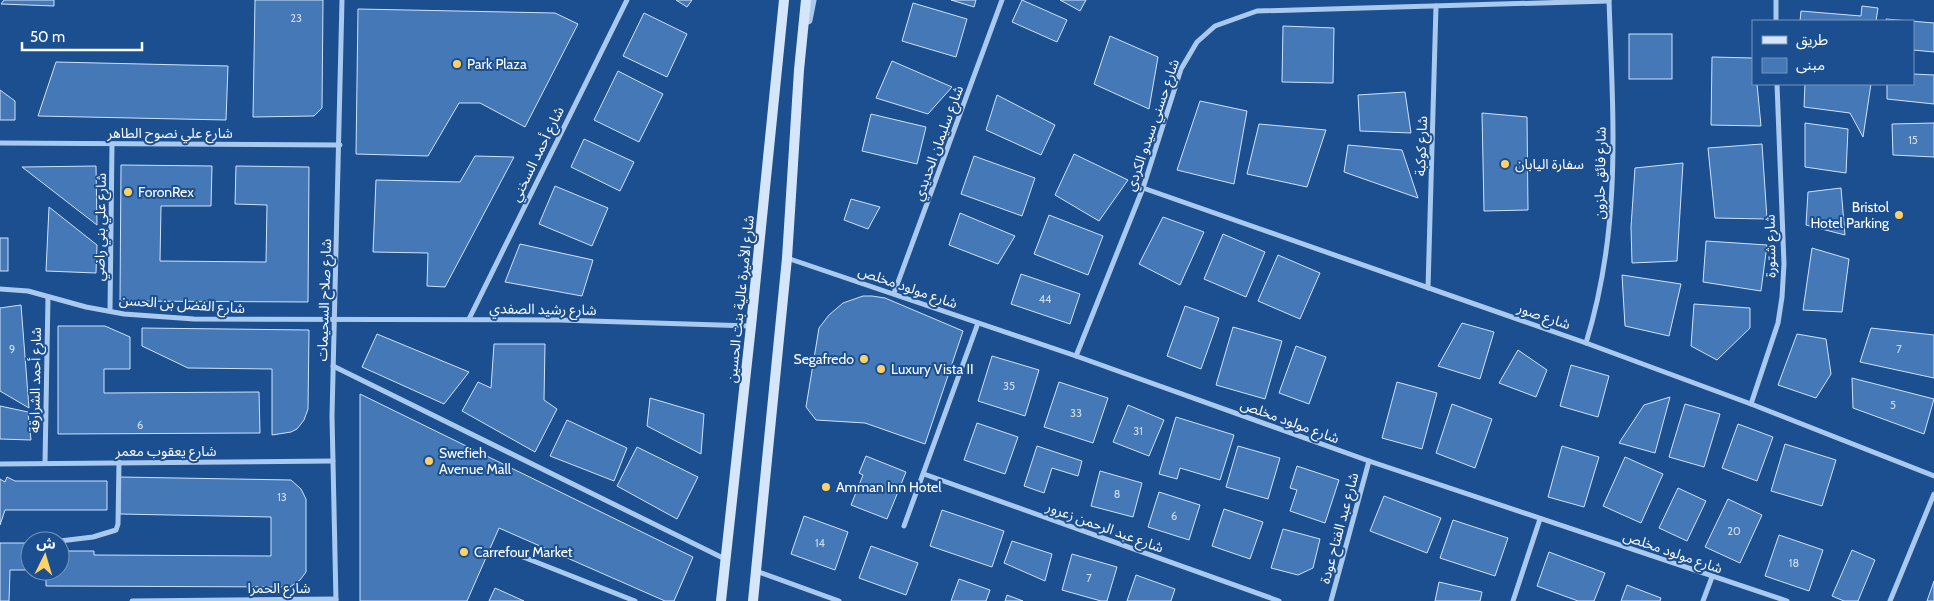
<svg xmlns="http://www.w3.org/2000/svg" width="1934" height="601" viewBox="0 0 1934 601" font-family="Cabin,'Noto Sans Arabic',sans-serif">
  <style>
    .building { fill: #4478b7; stroke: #cfe3fa }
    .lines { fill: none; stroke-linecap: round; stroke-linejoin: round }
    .minor { stroke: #a9c9ee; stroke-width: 5 }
    .tertiary { stroke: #a9c9ee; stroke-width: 9 }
    .secondary { stroke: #d6e6fa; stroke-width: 10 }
    .poi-dot { fill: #ffd166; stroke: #1b4f8f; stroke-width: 2 }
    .labels { text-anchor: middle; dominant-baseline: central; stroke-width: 4; stroke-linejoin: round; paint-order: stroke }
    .number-label { font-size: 11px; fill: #d0dded }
    .poi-label { font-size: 14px; fill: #fff; stroke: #1b4f8f; text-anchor: start }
    .street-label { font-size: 14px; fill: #fff; stroke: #1b4f8f }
  </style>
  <rect width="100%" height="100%" fill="#1b4f8f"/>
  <g class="building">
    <path d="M4 0H54V6L1 4Z"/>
    <path d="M255 0H323L322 108 314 116 253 117Z"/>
    <path d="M676 0H692L687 7Z"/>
    <path d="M951 0H976L974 7Z"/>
    <path d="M1022 0 1067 20 1057 42 1012 22Z"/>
    <path d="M1060 0H1086L1080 11Z"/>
    <path d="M913 3 967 19 956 57 902 41Z"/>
    <path d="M1862 6 1878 8 1876 21H1800L1801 11 1861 16Z"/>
    <path d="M358 9 555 13 578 24 525 127 480 103H459L428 156 356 154Z"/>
    <path d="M644 13 687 34 667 77 623 56Z"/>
    <path d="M1886 19 1934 23V52L1913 50V21H1886Z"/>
    <path d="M1283 26 1334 28 1333 83 1282 82Z"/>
    <rect x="1629" y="34" width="43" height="45"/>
    <path d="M1110 36 1158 57 1149 109 1094 84Z"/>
    <path d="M1712 57 1753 58V84H1757L1761 126 1711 125Z"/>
    <path d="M892 61 952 87 928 114 876 98Z"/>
    <path d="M56 62 228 66 226 120 38 116Z"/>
    <path d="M618 71 663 94 639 142 594 120Z"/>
    <path d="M1913 74 1934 75V104L1887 99V84H1913Z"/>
    <path d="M1805 84H1871L1863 137 1850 113 1804 107Z"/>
    <path d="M0 90 15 101V120H0Z"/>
    <path d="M1405 92 1411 133 1360 131 1358 95Z"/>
    <path d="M997 95 1055 125 1041 155 986 130Z"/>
    <path d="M1200 101 1247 111 1234 184 1177 170Z"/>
    <path d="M1482 113 1527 117 1528 210 1484 211Z"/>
    <path d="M871 114 926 127 917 164 862 151Z"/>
    <path d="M1805 123 1848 129 1846 173 1805 167Z"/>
    <path d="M1934 123V157L1893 155 1892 124Z"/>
    <path d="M1259 124 1326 130 1307 187 1247 174Z"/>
    <path d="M584 139 634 162 620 191 571 167Z"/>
    <path d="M1762 144 1767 219 1715 218 1708 148Z"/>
    <path d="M1348 145 1402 150 1418 198 1344 172Z"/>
    <path d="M1074 154 1128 180 1099 221 1055 195Z"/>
    <path d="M475 156 514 157 445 287 427 286 428 253 373 252 376 180 460 182Z"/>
    <path d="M974 156 1035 178 1022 216 961 194Z"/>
    <path d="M1683 163 1677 261 1632 263 1631 227 1635 168Z"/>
    <path d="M121 165 212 166 211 206H161L160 261 266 262 267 205 235 204 236 166 309 167 308 302 120 301Z"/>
    <path d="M96 166 97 225 22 167Z"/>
    <path d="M555 186 608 208 592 246 539 224Z"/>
    <path d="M1841 188 1845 235 1806 225 1808 192Z"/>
    <path d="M851 199 880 207 868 229 844 220Z"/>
    <path d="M49 207 97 245 96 273 46 271Z"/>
    <path d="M960 213 1015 236 998 264 949 245Z"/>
    <path d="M1049 215 1103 236 1088 275 1034 254Z"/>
    <path d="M1163 217 1204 232 1180 285 1139 264Z"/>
    <path d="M1223 234 1265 252 1246 297 1204 279Z"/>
    <rect x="0" y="238" width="8" height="33"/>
    <path d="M1706 241 1767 245 1761 291 1703 282Z"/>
    <path d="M520 244 593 260 582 296 505 282Z"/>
    <path d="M1812 248 1849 259 1842 312 1803 310Z"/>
    <path d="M1278 255 1320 273 1300 319 1258 301Z"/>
    <path d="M1021 274 1080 294 1070 324 1011 304Z"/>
    <path d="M1622 275 1681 284 1669 336 1625 326Z"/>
    <path d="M863 296H872L885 298 963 331 925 444 865 423 816 420 806 407 819 328 829 315 843 303Z"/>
    <path d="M1694 304 1750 308V328L1717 360 1691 346Z"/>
    <path d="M21 305 29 408 0 391V308Z"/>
    <path d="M1185 306 1219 318 1201 369 1167 356Z"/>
    <path d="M1462 323 1494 332 1480 379 1438 366Z"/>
    <path d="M58 326H105L130 337V369H104V393L259 392 260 433 58 434Z"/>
    <path d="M1233 327 1282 341 1265 399 1216 385Z"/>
    <path d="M142 328 309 330 308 409 304 420 297 429 291 432 272 435V369L188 368 142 346Z"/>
    <path d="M1871 328 1934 335V378L1860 362Z"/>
    <path d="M377 334 469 372 444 404 362 367Z"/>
    <path d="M1797 334 1826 339 1831 374 1816 398 1778 385Z"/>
    <path d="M494 344H545L544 400 557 409 535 452 462 411 478 382 491 388Z"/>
    <path d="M1296 346 1326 357 1309 404 1279 393Z"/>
    <path d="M1518 350 1547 370 1536 397 1499 383Z"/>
    <path d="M992 356 1039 370 1025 416 978 401Z"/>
    <path d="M1571 365 1609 376 1598 417 1560 406Z"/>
    <path d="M1852 378 1934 399 1924 434 1853 408Z"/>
    <path d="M1059 382 1108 398 1093 443 1044 427Z"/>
    <path d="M1397 382 1437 393 1422 449 1382 438Z"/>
    <path d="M360 394 693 557 674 601H665L499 528 467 601H360Z"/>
    <path d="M1670 397 1655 453 1619 443 1644 405Z"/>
    <path d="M650 398 704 414 701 454 647 426Z"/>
    <path d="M1452 404 1492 419 1475 468 1436 453Z"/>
    <path d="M1685 404 1720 414 1704 467 1669 457Z"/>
    <path d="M1128 405 1164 420 1149 456 1113 442Z"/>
    <path d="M0 406 28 412 31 440 0 439Z"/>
    <path d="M1176 417 1234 435 1220 480 1180 468 1177 479 1159 474Z"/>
    <path d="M567 420 627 448 614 481 550 456Z"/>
    <path d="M977 423 1018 437 1005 474 964 460Z"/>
    <path d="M1738 424 1773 437 1757 481 1722 468Z"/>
    <path d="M1785 444 1836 460 1822 506 1771 491Z"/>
    <path d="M1037 446 1082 461 1078 476 1052 468 1044 493 1024 486Z"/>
    <path d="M1238 446 1280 458 1268 499 1226 487Z"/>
    <path d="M1562 446 1599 457 1584 507 1548 497Z"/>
    <path d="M637 447 698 477 677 519 617 486Z"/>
    <path d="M866 456 906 472 887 519 851 505 863 475 859 473Z"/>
    <path d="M1625 457 1663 474 1641 523 1603 506Z"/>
    <path d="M1297 466 1339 480 1325 523 1290 511 1297 490 1290 488Z"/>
    <path d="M1100 471 1142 483 1133 517 1091 506Z"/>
    <path d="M7 477 15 481H107V510H5L0 525V479L5 482Z"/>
    <path d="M120 477 291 480 301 489 306 499V572L300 580 290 587 46 586V571H60V551H94V555L271 556V517L120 514Z"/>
    <path d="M1678 488 1706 501 1687 541 1659 528Z"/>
    <path d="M1159 492 1200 505 1189 540 1148 527Z"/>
    <path d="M1384 496 1441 518 1427 553 1370 531Z"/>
    <path d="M1728 499 1762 515 1740 563 1705 547Z"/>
    <path d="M1224 509 1263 522 1250 559 1212 546Z"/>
    <path d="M942 510 1004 531 992 567 930 546Z"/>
    <path d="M804 516 848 532 835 570 791 554Z"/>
    <path d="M1453 520 1508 538 1495 576 1440 558Z"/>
    <path d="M1283 529 1320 539 1313 568 1298 575 1271 568Z"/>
    <path d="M1779 535 1823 550 1809 591 1765 576Z"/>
    <path d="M1012 541 1052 554 1045 581 1004 563Z"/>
    <path d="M0 543H30V570H10L9 601H0Z"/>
    <path d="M871 546 918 563 906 595 859 578Z"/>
    <path d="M1852 550 1875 560 1858 601H1844L1832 596Z"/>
    <path d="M1549 552 1605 573 1594 601H1578L1537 586Z"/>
    <path d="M1072 554 1117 567 1107 601H1101L1062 590Z"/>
    <path d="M1136 575 1175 589 1171 601H1127Z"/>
    <path d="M959 579 990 590 986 601H951Z"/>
    <path d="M1934 581V601H1927Z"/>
    <path d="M1439 582 1482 592 1480 601H1435Z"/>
    <path d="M1627 585 1661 598 1660 601H1621Z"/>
    <path d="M495 588 524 601H489Z"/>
    <path d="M1007 595 1023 601H1005Z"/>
  </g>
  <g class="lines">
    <g class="minor">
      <path d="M1776 0V21"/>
      <path d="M0 143 340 145"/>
      <path d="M1143 188 1586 343 1751 404 1934 476"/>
      <path d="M787 258 1076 356 1369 461 1787 601"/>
      <path d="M1428 288 1436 6"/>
      <path d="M0 289 28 291 86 307 124 314 194 319 559 320 751 326"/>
      <path d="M894 293 1002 0"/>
      <path d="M110 311 112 144"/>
      <path d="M469 319 627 0"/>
      <path d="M1586 343C1622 226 1613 120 1609 0"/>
      <path d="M1076 356 1143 188 1181 69 1197 42 1215 26 1257 11 1609 1"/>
      <path d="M333 366 725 559"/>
      <path d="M1751 404 1778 323 1782 297 1784 264 1777 84"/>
      <path d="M45 463 48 297"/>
      <path d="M0 464 333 461"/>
      <path d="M924 474 1279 601"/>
      <path d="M904 526 978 323"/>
      <path d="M60 541 93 537 116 530 118 524 119 462"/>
      <path d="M513 553 635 601"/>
      <path d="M756 571 839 601"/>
      <path d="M132 601 336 599"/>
      <path d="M336 601 332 416 342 0"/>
      <path d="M1331 601 1369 461"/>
      <path d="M1513 601 1540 519"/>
      <path d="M1703 601 1712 577"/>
      <path d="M1890 601 1934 494"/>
    </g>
    <path class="tertiary" d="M808 20 812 0"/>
    <g class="secondary">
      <path d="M721 601 751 326 784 0"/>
      <path d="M753 601 787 258 799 70 806 0"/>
    </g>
  </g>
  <g class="poi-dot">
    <circle cx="457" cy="64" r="5"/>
    <circle cx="1505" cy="164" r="5"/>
    <circle cx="128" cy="192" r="5"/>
    <circle cx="1899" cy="215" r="5"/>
    <circle cx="864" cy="359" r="5"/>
    <circle cx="881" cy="369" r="5"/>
    <circle cx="429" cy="461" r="5"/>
    <circle cx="826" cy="487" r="5"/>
    <circle cx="464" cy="552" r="5"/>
  </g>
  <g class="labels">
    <g class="number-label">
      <text x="296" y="18">23</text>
      <text x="1913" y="140">15</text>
      <text x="1045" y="299">44</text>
      <text x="12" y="349">9</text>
      <text x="1899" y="349">7</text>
      <text x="1009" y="386">35</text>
      <text x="1893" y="405">5</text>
      <text x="1076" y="413">33</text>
      <text x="140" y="425">6</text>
      <text x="1138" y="431">31</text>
      <text x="1117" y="494">8</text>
      <text x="282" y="497">13</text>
      <text x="1174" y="516">6</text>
      <text x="1734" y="531">20</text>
      <text x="820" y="543">14</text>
      <text x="1794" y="563">18</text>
      <text x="1089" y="578">7</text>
    </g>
    <g class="poi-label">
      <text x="467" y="64">Park Plaza</text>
      <text x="1515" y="164">سفارة اليابان</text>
      <text x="138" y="192">ForonRex</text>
      <text x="1889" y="207" text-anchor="end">Bristol<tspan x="1889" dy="16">Hotel Parking</tspan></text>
      <text x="854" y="359" text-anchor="end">Segafredo</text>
      <text x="891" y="369">Luxury Vista II</text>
      <text x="439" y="453">Swefieh<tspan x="439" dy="16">Avenue Mall</tspan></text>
      <text x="836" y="487">Amman Inn Hotel</text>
      <text x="474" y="552">Carrefour Market</text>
    </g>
    <g class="street-label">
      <text transform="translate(1152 125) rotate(-71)">شارع حسني سيدو الكردي</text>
      <text x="170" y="133">شارع علي نصوح الطاهر</text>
      <text transform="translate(938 143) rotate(-70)">شارع سليمان الحديدي</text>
      <text transform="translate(1421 146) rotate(-88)">شارع كوكبة</text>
      <text transform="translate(537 154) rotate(-64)">شارع أحمد السخني</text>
      <text transform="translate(1600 173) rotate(-89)">شارع فائق حلزون</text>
      <text transform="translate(100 227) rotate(-89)">شارع علي بني راضي</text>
      <text transform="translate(1770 246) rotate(-91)">شارع شتورة</text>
      <text transform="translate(908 287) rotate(19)">شارع مولود مخلص</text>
      <text transform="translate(740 299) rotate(-84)">شارع الأميرة عالية بنت الحسين</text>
      <text transform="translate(324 300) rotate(-88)">شارع صلاح السحيمات</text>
      <text transform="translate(182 304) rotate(4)">شارع الفضل بن الحسن</text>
      <text transform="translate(543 309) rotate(1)">شارع رشيد الصفدي</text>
      <text transform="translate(1544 316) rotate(19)">شارع صور</text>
      <text transform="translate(35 380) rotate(-89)">شارع أحمد الشرارقة</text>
      <text transform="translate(1290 421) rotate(20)">شارع مولود مخلص</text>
      <text x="166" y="451">شارع يعقوب معمر</text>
      <text transform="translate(1105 527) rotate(20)">شارع عبد الرحمن زعرور</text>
      <text transform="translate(1339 528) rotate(-75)">شارع عبد الفتاح عودة</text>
      <text transform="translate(1673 552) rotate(19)">شارع مولود مخلص</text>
      <text x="279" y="588">شارع الحمرا</text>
    </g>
  </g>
  <rect x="1752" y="20" width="162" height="65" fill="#1b4f8f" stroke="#7695bc"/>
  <rect x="1762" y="36" width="25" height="8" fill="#d6e6fa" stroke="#7695bc"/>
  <text x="1796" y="45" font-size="15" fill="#ffffff">طريق</text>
  <rect x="1762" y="58" width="25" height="15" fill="#4478b7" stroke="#7695bc"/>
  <text x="1796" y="70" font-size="15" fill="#ffffff">مبنى</text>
  <g transform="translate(45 556) rotate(5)"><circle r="24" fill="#1b4f8f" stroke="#7695bc"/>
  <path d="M0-4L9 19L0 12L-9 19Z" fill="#ffd166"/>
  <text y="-8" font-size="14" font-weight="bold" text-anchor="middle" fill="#ffffff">ش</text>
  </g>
  <path d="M22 42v8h120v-8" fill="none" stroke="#ffffff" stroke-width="2.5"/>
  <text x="30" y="42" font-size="15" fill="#ffffff" stroke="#1b4f8f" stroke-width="4" paint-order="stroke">50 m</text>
</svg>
